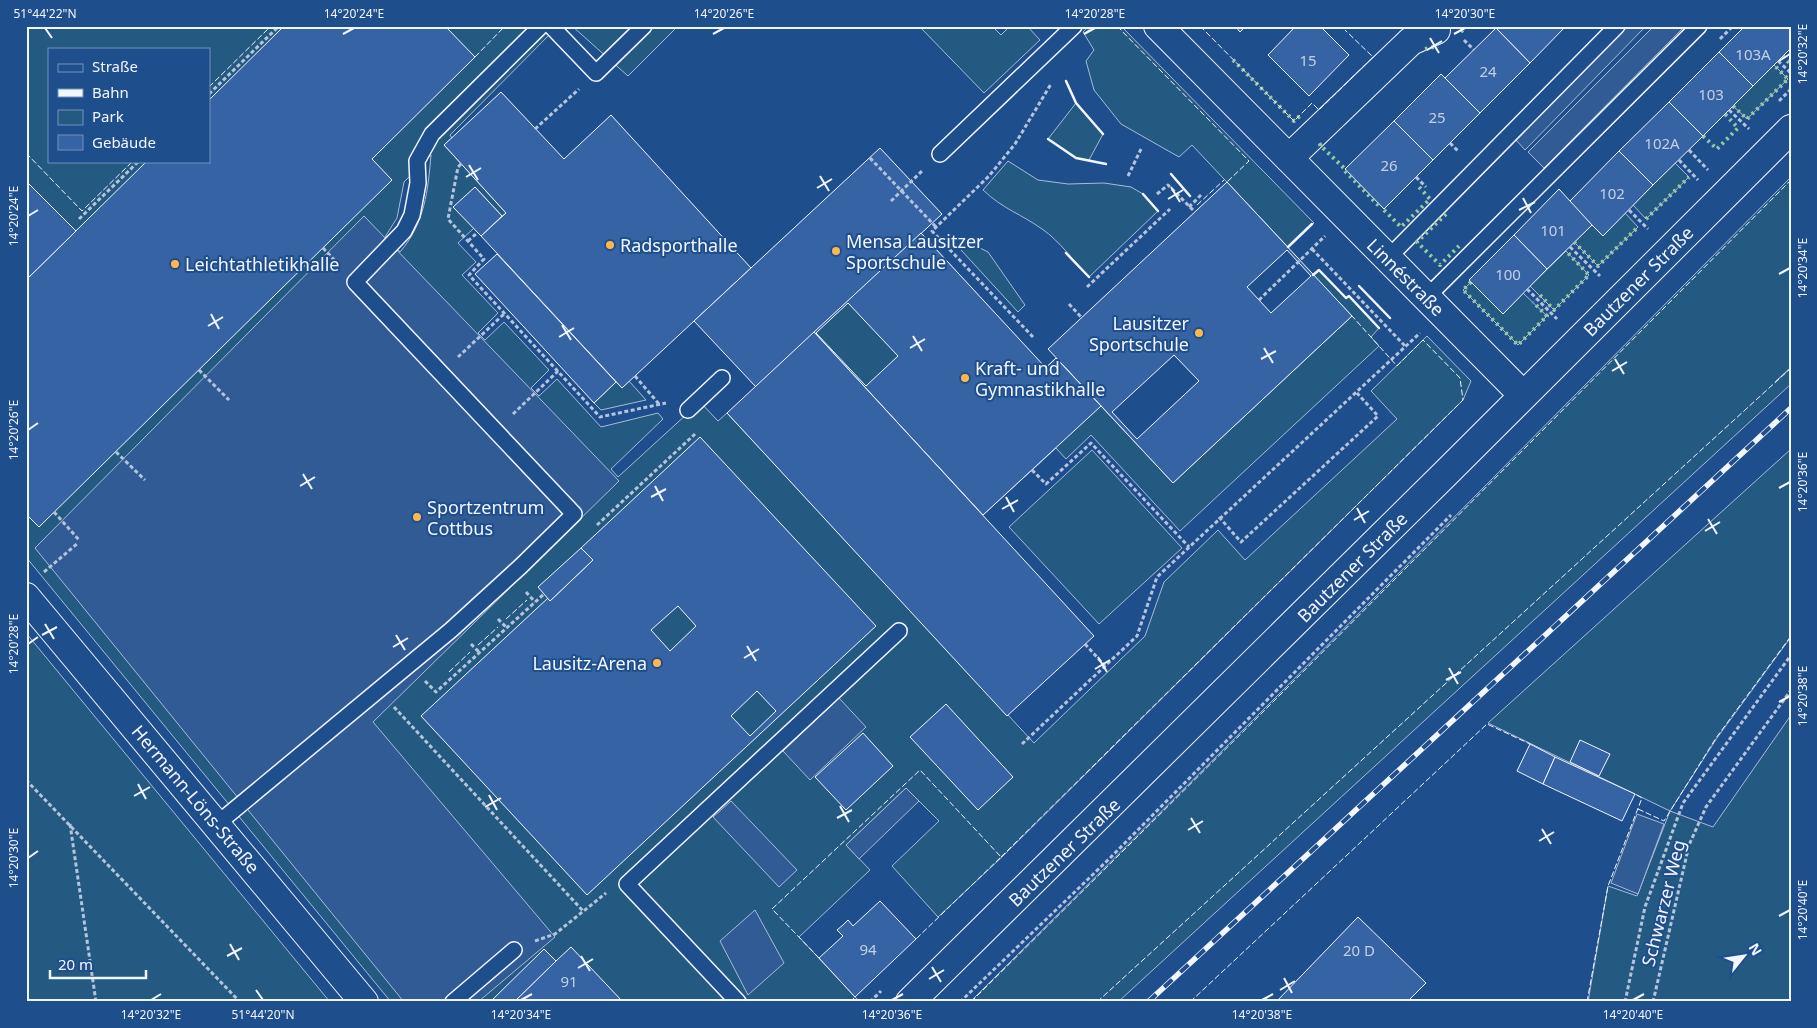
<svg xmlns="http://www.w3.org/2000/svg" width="1817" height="1028" viewBox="0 0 1817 1028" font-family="'Noto Sans',sans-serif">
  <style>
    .green { fill: #245a82; stroke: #a8bbd7; fill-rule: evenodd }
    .parking { fill: #305b95; stroke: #a8bbd7 }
    .building { fill: #3563a3; stroke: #f2f6ff; fill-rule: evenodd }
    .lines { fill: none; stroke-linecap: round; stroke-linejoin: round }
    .lane-casing { stroke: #f2f6ff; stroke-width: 18 }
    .street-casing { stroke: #f2f6ff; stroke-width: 30 }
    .path { stroke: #b3c4dc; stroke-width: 3; stroke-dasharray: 4 2.5; stroke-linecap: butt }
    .lane { stroke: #1f4e8c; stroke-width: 15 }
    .street { stroke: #1f4e8c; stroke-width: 28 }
    .rail-casing { stroke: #f2f6ff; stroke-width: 5.5 }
    .rail { stroke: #1f4e8c; stroke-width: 4; stroke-dasharray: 11; stroke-linecap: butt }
    .hedge { stroke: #97c8a6; stroke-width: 4; stroke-dasharray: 2.5 4; stroke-linecap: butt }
    .fence { stroke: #f2f6ff; stroke-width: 1; stroke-dasharray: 6 2.5; stroke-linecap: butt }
    .wall { stroke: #f2f6ff; stroke-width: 2.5 }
    .ticks { fill: none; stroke: #f2f6ff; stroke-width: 2 }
    .poi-dot { fill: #ffb74d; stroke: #1f4e8c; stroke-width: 2 }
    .labels { text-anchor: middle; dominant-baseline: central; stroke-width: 4; stroke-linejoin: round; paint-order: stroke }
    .number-label { font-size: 15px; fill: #c3d1e8 }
    .poi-label { font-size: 18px; fill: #f2f6ff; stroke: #1f4e8c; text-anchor: start }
    .street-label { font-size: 18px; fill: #f2f6ff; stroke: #1f4e8c }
    .neatline { fill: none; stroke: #f2f6ff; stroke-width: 2 }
    .ticks-label { font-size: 12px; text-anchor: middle; fill: #f2f6ff }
  </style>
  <rect width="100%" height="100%" fill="#1f4e8c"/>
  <g class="green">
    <path d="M26 26H558L450 135 452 138 444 145 506 213 502 216 475 187 474 228 458 243 476 262 462 275 498 313 478 333 485 340 504 322 549 370 531 388 539 396 557 379 601 427 658 413 663 419 611 469 618 477 700 402 718 421 727 413 1034 743 1145 636 1164 582 1218 530 1245 560 1397 419 1371 391 1427 336 1471 381 1463 400 1002 857 938 917 892 866 939 821 906 788 846 845 870 870 799 937 858 1000 856 1002H391L26 557ZM49 49H209V161H49ZM431 155C428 190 425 223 400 252L385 237 397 218 404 182Z"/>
    <path d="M572 26H678L628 76Z"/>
    <path d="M919 26H992L1001 35 1010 26H1027L1040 40 984 93Z"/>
    <path d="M1089 26H1121L1314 223 1288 247 1192 145 1179 157 1121 124 1094 90 1086 61 1094 50 1083 32Z"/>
    <path d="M1774 65 1788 79 1747 119 1733 106Z"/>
    <path d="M1076 103 1103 134 1089 160 1076 158 1048 139Z"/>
    <path d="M1008 161 1038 180 1068 184 1104 183 1131 187 1143 194 1158 211 1089 277C1074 262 1060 241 1042 229 1021 214 1003 209 983 190Z"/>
    <path d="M1675 163 1689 177 1646 219 1633 205Z"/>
    <path d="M1791 177V367L1775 382 1791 368V384L1118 1002H970L1278 695Z"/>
    <path d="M1625 213 1638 227 1598 266 1574 242 1592 225 1603 235Z"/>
    <path d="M921 233 1045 368 1056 358 1173 483 1352 316 1313 275 1319 270 1346 298 1349 296 1379 328 1371 337 1379 346 1180 531 1091 435 1066 459 1056 448 983 515 814 332Z"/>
    <path d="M968 242 988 252 1025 305 1018 312 961 250Z"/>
    <path d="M1566 251 1589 275 1554 310 1530 286Z"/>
    <path d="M1471 282 1503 314 1523 293 1547 316 1518 345 1463 290Z"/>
    <path d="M629 381 646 400 601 410 594 403 616 382 622 388Z"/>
    <path d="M1791 449V637L1717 738 1670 811 1713 827 1791 715V1002H1588L1608 886 1637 896 1670 811 1488 723Z"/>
    <path d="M1092 450 1182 548 1099 624 1009 527Z"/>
    <path d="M26 633 330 1002H26Z"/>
  </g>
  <g class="parking">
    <path d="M1628 26H1646L1525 150 1516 140Z"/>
    <path d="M1654 26H1685L1544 168 1528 152Z"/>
    <path d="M364 216 619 481 373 722 555 937 478 1002H404L35 548Z"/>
    <path d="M839 698 866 727 810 780 783 751Z"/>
    <path d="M906 788 919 801 859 859 846 845Z"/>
    <path d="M731 801 797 870 779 887 713 817Z"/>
    <path d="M1637 814 1664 824 1638 894 1611 883Z"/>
    <path d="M755 910 784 963 748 995 720 941Z"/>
  </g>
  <g class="building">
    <path d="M284 26H445L475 57 372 159 392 180 39 527 26 514V280L147 161H209V100Z"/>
    <path d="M1235 26H1246L1240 32Z"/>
    <path d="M1296 26H1320L1349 55 1309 96 1268 55Z"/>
    <path d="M1498 26H1566L1530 63 1496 28Z"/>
    <path d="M1745 26H1791V48L1753 86 1719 52Z"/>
    <path d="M1496 28 1530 63 1480 113 1445 78Z"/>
    <path d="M1719 52 1753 86 1703 136 1669 102Z"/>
    <path d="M1441 74 1480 113 1433 160 1394 121Z"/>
    <path d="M501 92 564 159 611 115 751 268 622 388 481 236 506 213 444 145Z"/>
    <path d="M1669 102 1703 136 1653 185 1619 151Z"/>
    <path d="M1394 121 1433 160 1384 209 1345 169Z"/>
    <path d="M880 148 942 214 756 387 694 321Z"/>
    <path d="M1619 151 1653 185 1603 236 1569 202Z"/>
    <path d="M26 181 76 231 26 280Z"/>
    <path d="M1227 182 1352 316 1173 483 1048 349ZM1287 250 1311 276 1271 313 1247 287ZM1174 355 1199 381 1137 439 1112 412Z"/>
    <path d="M475 187 502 216 481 236 453 207Z"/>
    <path d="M1559 189 1592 225 1547 269 1514 235Z"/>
    <path d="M921 233 1046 368 1056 358 1101 406 983 515 814 332ZM848 303 898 356 866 386 816 333Z"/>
    <path d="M1514 235 1547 269 1503 314 1469 280Z"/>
    <path d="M497 254 616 382 594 403 475 274Z"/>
    <path d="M814 332 1094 636 1007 716 727 413Z"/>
    <path d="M700 437 876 626 587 895 421 716 548 598 550 601 593 560 581 548ZM678 606 696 626 670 651 651 630ZM757 691 776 711 750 736 731 716Z"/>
    <path d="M581 548 593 560 550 601 538 587Z"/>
    <path d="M946 704 1013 777 978 810 910 737Z"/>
    <path d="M863 733 893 766 846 810 815 777Z"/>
    <path d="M1580 740 1610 754 1599 776 1570 762Z"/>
    <path d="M1530 744 1555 757 1543 784 1517 771Z"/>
    <path d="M1555 757 1635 794 1622 821 1543 784Z"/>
    <path d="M880 901 916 939 855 997 819 958 843 936 837 930 843 925 848 920 853 926Z"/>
    <path d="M1358 917 1426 983 1407 1002H1276Z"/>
    <path d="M571 947 623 1002H514L556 961Z"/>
    <path d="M544 949 556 961 514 1002H490Z"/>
  </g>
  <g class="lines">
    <g class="lane-casing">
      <g id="lane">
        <path d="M551 26 596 73 644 26"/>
        <path d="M940 154 1074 26"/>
        <path d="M1388 258 1617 26"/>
        <path d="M1427 297 1699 26"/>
        <path d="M688 410 722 378"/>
        <path d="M217 824 451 630 521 566 574 514 355 282 404 231 412 215 418 183 417 161 432 134 541 26"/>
        <path d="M453 1002 514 950"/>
        <path d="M738 1002 627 884 899 631"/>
      </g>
    </g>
    <g class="street-casing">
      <g id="street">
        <path d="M1158 26 1523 395"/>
        <path d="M1289 158 1411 41 1436 30"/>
        <path d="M26 597 364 1002"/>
        <path d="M910 1002 1447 472 1791 129"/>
      </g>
    </g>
    <g class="path">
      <path d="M447 28 449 26"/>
      <path d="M1720 39 1733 26"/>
      <path d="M1464 40 1474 50"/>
      <path d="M1778 61 1791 73"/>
      <path d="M209 94 279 26"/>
      <path d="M1779 101 1791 89"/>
      <path d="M1729 110 1749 129"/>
      <path d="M535 129 579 89"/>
      <path d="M1450 143 1459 152"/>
      <path d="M1689 150 1708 170"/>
      <path d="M870 158 936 227"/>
      <path d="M1679 160 1698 180"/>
      <path d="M461 164 458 167 448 219 484 259 469 275 600 417 666 403"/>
      <path d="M1128 176 1142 147"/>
      <path d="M1416 177 1426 187"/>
      <path d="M1157 194 1168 185 1195 212"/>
      <path d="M891 201 923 170"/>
      <path d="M1189 207 1202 194"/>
      <path d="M1629 210 1648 229"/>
      <path d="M79 219 139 161"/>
      <path d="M468 241 477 233"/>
      <path d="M1570 247 1600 276"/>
      <path d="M323 248 339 265"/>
      <path d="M1312 249 1406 347"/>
      <path d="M1087 287 1170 209"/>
      <path d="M1527 289 1557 319"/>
      <path d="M1259 300 1325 236"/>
      <path d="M1069 304 1082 318"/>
      <path d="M1033 337 932 231 989 176 1015 144 1051 84"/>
      <path d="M458 357 505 313"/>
      <path d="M199 370 229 400"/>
      <path d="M635 376 659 404"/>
      <path d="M513 414 558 371"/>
      <path d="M116 452 145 480"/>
      <path d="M1032 470 1046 484 1091 443 1189 547"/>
      <path d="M54 512 80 541"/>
      <path d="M1219 517 1241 542 1378 416 1357 393"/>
      <path d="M597 525 695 434"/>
      <path d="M44 572 78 543"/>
      <path d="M526 592 535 602"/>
      <path d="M498 619 507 628"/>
      <path d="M471 644 480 653"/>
      <path d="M1085 644 1105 666"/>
      <path d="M425 681 436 692 544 594"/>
      <path d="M394 707 584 912"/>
      <path d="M1022 744 1137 636 1157 577 1420 333"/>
      <path d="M26 780 240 1002"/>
      <path d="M70 824 96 1002"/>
      <path d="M535 941 555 934 606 893"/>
      <path d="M870 1002 881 991"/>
      <path d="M960 1002 1109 859 1451 515"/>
      <path d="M1625 1002 1645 907 1683 803 1791 655"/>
      <path d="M1653 1002 1689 845 1706 807 1791 690"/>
    </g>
    <use href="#lane" class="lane"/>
    <use href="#street" class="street"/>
    <g class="rail-casing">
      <path id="rail" d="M1148 1002 1791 408"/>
    </g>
    <use href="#rail" class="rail"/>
    <g class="hedge">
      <path d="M1461 32 1466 26"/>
      <path d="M1425 49 1438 46"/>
      <path d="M1783 56 1791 65"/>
      <path d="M1233 60 1294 121 1301 115"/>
      <path d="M1733 106 1747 119 1788 79 1774 65"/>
      <path d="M1703 136 1717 149 1738 128 1725 114"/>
      <path d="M1322 144 1320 145 1345 169"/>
      <path d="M1345 171 1379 206"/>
      <path d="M1384 210 1401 227 1430 199 1418 186"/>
      <path d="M1446 214 1417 242 1440 265 1459 246"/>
      <path d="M1646 219 1689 177"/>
      <path d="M1574 242 1598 266 1638 227"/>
      <path d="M1471 282 1463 290 1518 345 1547 316 1533 302"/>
      <path d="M1540 295 1554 310 1589 275 1566 251"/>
    </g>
    <g class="fence">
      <path d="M1117 26 1249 161 1227 182"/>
      <path d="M1200 26 1294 121 1312 103 1319 110 1373 57 1345 30"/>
      <path d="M1085 34 1092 26"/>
      <path d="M475 57 505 26"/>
      <path d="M209 87 271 26"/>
      <path d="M26 153 82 211 133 161"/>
      <path d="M1197 205 1224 180"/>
      <path d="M506 619 527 600"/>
      <path d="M478 645 498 627"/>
      <path d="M449 672 470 652"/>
      <path d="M1638 809 1664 821 1716 738 1791 636"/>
      <path d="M1001 857 1463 400 1460 378 1423 340 1397 366 1352 316"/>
      <path d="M819 958 772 909 920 770 1001 857 916 939"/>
      <path d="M850 1002 855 997"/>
      <path d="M971 1002 1279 696 1791 180"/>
      <path d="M1097 1002 1791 368"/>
      <path d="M1190 1002 1487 724 1530 744"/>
      <path d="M1587 1002 1608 886 1642 798 1635 794"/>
    </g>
    <g class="wall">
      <path d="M1066 81 1076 103 1103 134"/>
      <path d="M1048 139 1076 158 1106 164"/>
      <path d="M1171 174 1190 196"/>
      <path d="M1143 194 1158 211"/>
      <path d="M1288 247 1312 224"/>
      <path d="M1066 253 1089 277"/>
      <path d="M1313 275 1319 270 1346 298 1349 296 1379 328"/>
      <path d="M1359 286 1390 318"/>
    </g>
  </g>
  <path class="ticks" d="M45 28 52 38M343 34 354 28M713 34 724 28M1084 34 1095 28M1454 34 1465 28M1430 38 1439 53M1427 50 1442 41M1779 61 1790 54M469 165 478 180M820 176 829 191M466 177 481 168M1171 187 1180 202M817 188 832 179M1523 198 1531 213M1168 199 1183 190M1519 210 1535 202M28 216 38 210M1779 274 1790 268M211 314 219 329M562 325 571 340M208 326 223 317M913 336 922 351M559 337 574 328M910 348 925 339M1264 348 1273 363M1261 359 1276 351M1615 359 1624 374M1612 371 1627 362M28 430 38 423M303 474 312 489M300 486 315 477M655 486 663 501M1779 488 1790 482M651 497 666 489M1006 497 1014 512M1357 508 1365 523M1002 509 1018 500M1708 519 1717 534M1354 520 1369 511M1705 531 1720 522M45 624 54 639M42 635 57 627M396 635 405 650M28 644 38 637M747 646 756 661M393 647 408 638M1098 657 1107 672M744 658 759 649M1449 668 1458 684M1095 669 1110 660M1446 680 1461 672M1779 702 1790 696M138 784 146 799M489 795 497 810M134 796 150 787M840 806 849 822M485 807 501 798M837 818 852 810M1191 818 1200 833M1542 829 1551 844M1188 830 1203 821M1539 841 1554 832M28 858 38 851M1779 916 1790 910M230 944 239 960M227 956 242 948M581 956 590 971M932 967 941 982M578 968 593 959M1284 978 1292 993M929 979 944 970M256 990 263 1000M1280 990 1295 981M151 1000 161 994M521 1000 532 994M892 1000 903 994M1262 1000 1273 994M1633 1000 1644 994"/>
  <g class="poi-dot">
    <circle cx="610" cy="245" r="5"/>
    <circle cx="836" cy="251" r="5"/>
    <circle cx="175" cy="264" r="5"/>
    <circle cx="1199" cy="333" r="5"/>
    <circle cx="965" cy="378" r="5"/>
    <circle cx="417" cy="517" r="5"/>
    <circle cx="657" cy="663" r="5"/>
  </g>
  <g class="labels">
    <g class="number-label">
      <text x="1753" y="54">103A</text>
      <text x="1308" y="60">15</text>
      <text x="1488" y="71">24</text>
      <text x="1711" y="94">103</text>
      <text x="1437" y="117">25</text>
      <text x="1662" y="143">102A</text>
      <text x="1389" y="165">26</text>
      <text x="1612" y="193">102</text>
      <text x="1553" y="230">101</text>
      <text x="1508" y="274">100</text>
      <text x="868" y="949">94</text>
      <text x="1359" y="950">20 D</text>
      <text x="569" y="981">91</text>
    </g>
    <g class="poi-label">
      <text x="846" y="241">Mensa Lausitzer<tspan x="846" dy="21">Sportschule</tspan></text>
      <text x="620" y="245">Radsporthalle</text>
      <text x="185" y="264">Leichtathletikhalle</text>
      <text x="1189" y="323" text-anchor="end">Lausitzer<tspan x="1189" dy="21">Sportschule</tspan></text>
      <text x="975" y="368">Kraft- und<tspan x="975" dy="21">Gymnastikhalle</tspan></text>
      <text x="427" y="507">Sportzentrum<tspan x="427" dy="21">Cottbus</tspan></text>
      <text x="647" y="663" text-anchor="end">Lausitz-Arena</text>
    </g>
    <g class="street-label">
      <text transform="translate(1406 277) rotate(45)">Linnéstraße</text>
      <text transform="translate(1638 281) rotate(-45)">Bautzener Straße</text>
      <text transform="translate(1352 567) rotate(-45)">Bautzener Straße</text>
      <text transform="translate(196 799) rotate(50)">Hermann-Löns-Straße</text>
      <text transform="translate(1064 852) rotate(-44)">Bautzener Straße</text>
      <text transform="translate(1663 903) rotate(-76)">Schwarzer Weg</text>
    </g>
  </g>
  <rect width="1817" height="1028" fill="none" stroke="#1f4e8c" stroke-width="55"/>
  <rect x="48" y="48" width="162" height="115" fill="#1f4e8c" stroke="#7391ba"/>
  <rect x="58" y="64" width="25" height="8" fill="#1f4e8c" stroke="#7391ba"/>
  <text x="92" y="72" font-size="15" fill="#f2f6ff">Straße</text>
  <rect x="58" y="89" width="25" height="8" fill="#f2f6ff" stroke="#7391ba"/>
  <text x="92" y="98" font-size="15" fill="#f2f6ff">Bahn</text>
  <rect x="58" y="110" width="25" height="15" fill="#245a82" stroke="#7391ba"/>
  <text x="92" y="122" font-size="15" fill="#f2f6ff">Park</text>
  <rect x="58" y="135" width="25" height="15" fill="#3563a3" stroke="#7391ba"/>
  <text x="92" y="148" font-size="15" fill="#f2f6ff">Gebäude</text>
  <g transform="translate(1744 956) rotate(60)" stroke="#1f4e8c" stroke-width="4" paint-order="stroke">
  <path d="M0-4L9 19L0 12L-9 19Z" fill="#f2f6ff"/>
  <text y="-8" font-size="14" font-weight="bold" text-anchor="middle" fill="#f2f6ff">N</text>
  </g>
  <path d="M50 970v8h96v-8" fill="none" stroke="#f2f6ff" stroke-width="2.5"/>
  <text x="58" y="970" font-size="15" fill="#f2f6ff" stroke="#1f4e8c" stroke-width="4" paint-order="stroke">20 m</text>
  <rect x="28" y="28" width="1762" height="972" class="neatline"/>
  <g class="ticks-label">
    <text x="45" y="18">51°44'22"N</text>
    <text x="354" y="18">14°20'24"E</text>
    <text x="724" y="18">14°20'26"E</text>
    <text x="1095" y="18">14°20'28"E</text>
    <text x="1465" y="18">14°20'30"E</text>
    <text transform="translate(1803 54) rotate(-90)" y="4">14°20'32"E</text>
    <text transform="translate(14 216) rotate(-90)" y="4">14°20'24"E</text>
    <text transform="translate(1803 268) rotate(-90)" y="4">14°20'34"E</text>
    <text transform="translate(14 430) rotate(-90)" y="4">14°20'26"E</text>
    <text transform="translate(1803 482) rotate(-90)" y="4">14°20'36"E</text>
    <text transform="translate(14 644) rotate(-90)" y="4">14°20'28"E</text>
    <text transform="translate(1803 696) rotate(-90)" y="4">14°20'38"E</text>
    <text transform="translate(14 858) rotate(-90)" y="4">14°20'30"E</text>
    <text transform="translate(1803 910) rotate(-90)" y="4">14°20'40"E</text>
    <text x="151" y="1019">14°20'32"E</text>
    <text x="263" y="1019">51°44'20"N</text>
    <text x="521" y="1019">14°20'34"E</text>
    <text x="892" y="1019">14°20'36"E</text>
    <text x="1262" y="1019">14°20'38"E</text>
    <text x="1633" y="1019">14°20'40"E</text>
  </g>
</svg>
